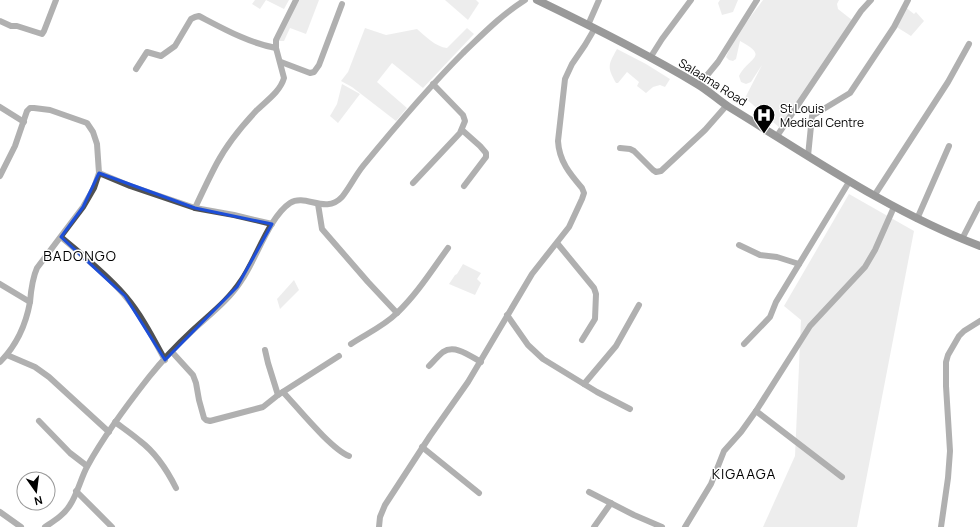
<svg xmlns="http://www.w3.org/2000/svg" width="980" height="527" viewBox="0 0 980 527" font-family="Manrope,sans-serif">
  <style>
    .green { fill: #d8d8d8 }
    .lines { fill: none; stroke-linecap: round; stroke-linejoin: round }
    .minor { stroke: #515151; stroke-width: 6 }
    .secondary { stroke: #1e1e1e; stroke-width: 8 }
    .marked { fill: none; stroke: #1d4ed8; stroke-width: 3; stroke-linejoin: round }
    .labels { text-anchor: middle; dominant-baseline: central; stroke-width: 3; stroke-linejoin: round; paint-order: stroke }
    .street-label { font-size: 12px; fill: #000; stroke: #fff }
    .poi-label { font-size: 12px; fill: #000; stroke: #fff; text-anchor: start }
    .quarter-label { font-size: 14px; letter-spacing: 1px; fill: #000; stroke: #fff }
  </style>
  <rect width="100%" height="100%" fill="#fff"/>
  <g class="green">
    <path d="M255 0H289L284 9 266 0 260 9 252 4Z"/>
    <path d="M299 0H319L306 34 290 28 284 41H278L282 30Z"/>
    <path d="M445 0H476L479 3 468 20Z"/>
    <path d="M720 0H738L733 12 722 15 718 3Z"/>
    <path d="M763 0H839L837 4 838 9 852 20 780 128 745 98 762 65 751 82 746 84 741 82 739 76C749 57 770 57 740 41L736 59 733 61 729 60 726 57C734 36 750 18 763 0Z"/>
    <path d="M904 6 914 14 916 12 924 21 911 36 895 26Z"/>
    <path d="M365 28 386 35 417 29C425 36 436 47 447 48L467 28 474 34 423 88 392 63 377 82 407 108 396 121 352 87 341 81 348 72Z"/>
    <path d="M617 49 646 64 670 79 665 87 660 85 653 87 646 93 637 86 639 82 627 72 618 83H616C607 67 608 65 617 49Z"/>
    <path d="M342 84 360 94 338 123 330 116 337 104Z"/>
    <path d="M849 194 914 231 857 527H763L795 456 801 320 784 306Z"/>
    <path d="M463 264 481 273 477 279 481 283 475 295 449 284 455 275 457 274Z"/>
    <path d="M294 280 299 290 280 309 277 299Z"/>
  </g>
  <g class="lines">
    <g class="minor">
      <path d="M0 21 11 26H17L42 34 44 31 56 0"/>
      <path d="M588 25 599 0"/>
      <path d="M650 58 662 39 691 0"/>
      <path d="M281 62 310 73 314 72 319 65 342 4"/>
      <path d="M136 69 147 52 161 56 175 46 191 19 195 17 199 16C224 29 249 43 276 48"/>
      <path d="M699 85 718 62 757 0"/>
      <path d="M0 107 24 122"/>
      <path d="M462 130 480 146 486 153V157L464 186"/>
      <path d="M777 136 861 11 871 0"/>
      <path d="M620 148 630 149 634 151 653 170 656 172 661 171 705 130 727 105"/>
      <path d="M808 156 812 116 850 93 894 27 908 0"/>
      <path d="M0 176 15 146 27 111 30 108H34L50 110 87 123 93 132 97 144 99 173"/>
      <path d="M413 183 460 133 465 121 463 115 433 84"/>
      <path d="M874 196 948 82 969 44"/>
      <path d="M318 204 322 229 368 282 397 313"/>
      <path d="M195 208C202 193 209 178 217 163 227 144 241 127 256 111 266 101 280 92 284 78L276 48V40L296 0"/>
      <path d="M917 219 949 146"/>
      <path d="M61 237C82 255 109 276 126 297 142 316 153 338 165 360"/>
      <path d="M962 239 980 204"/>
      <path d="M557 243 594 288 596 294 595 319 582 340"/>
      <path d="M739 245 760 255 777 257 799 264"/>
      <path d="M0 284 30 302"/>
      <path d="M507 315 528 345 543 359 597 392 630 409"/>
      <path d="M351 344C366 334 384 326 397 313 417 294 432 270 448 248"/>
      <path d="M744 344 770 317 776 302 849 182"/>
      <path d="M265 350 268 363 278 395"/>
      <path d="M172 352 193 375 196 383 199 400 204 418 206 420 210 421 263 407 278 395 339 356"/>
      <path d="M7 355 35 367 49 377 109 432"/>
      <path d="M0 362C16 346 26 324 30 302 31 290 32 279 37 268L83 207 94 188 99 173 130 186 195 208 234 215 272 224"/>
      <path d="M429 366C433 362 438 356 443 352 455 344 470 356 481 362"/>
      <path d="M584 384 616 346 639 305"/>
      <path d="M283 392C298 408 331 449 349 456"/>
      <path d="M756 411 842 477"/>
      <path d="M39 421 70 453 87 466"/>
      <path d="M115 422C123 428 132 434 140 441 156 453 167 470 176 488"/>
      <path d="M422 447 479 493"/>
      <path d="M76 491 112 527"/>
      <path d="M589 492 634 515 662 527"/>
      <path d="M0 512 21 527"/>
      <path d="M45 527C54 521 64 515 70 505 78 493 81 477 88 465 105 434 127 405 149 377 161 362 178 344 192 331 209 315 228 301 241 281 256 260 269 217 290 203 306 193 325 215 342 197 350 187 355 176 363 166 395 127 427 89 463 53 484 33 500 16 525 0"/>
      <path d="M379 527 380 517 385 505 430 436 468 382 532 274 569 227 582 199 584 193 582 188C570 174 559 161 558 141L565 79 572 64 585 45 595 28"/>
      <path d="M594 527 611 503"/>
      <path d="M685 527 711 484 724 451 741 432 756 411 810 326 865 267 875 250 894 207"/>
      <path d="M941 527 948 478 950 451 946 386V362L948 355 959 336 964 331 980 321"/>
    </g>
    <path class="secondary" d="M537 0C591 26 645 53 697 84 709 91 718 100 729 107 811 157 890 212 980 246"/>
  </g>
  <path d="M0 0H980V527H0ZM99 173 195 208 272 224 237 287 165 360 125 296 61 237 83 207Z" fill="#fff" fill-opacity=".55" fill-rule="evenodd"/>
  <path class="marked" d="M99 173 195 208 272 224 237 287 165 360 125 296 61 237 83 207Z"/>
  <defs>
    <g id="hospital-pin" transform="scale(1.15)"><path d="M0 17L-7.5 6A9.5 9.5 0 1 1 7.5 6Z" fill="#000" stroke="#fff"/><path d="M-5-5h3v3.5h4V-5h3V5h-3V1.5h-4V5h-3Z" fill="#fff"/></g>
  </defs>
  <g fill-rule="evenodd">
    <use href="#hospital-pin" x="764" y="115"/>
  </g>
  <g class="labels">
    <g class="street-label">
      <text transform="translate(713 82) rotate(32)">Salaama Road</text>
    </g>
    <g class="poi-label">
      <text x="780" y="108">St Louis<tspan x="780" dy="14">Medical Centre</tspan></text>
    </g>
    <g class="quarter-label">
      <text x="80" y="255">BADONGO</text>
      <text x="744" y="473">KIGAAGA</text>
    </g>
  </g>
  <g transform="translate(36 491) rotate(166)"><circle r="19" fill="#ffffff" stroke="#999999"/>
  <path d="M0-3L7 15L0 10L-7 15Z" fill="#000000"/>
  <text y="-6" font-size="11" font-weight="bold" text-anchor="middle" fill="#000000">N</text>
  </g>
</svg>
